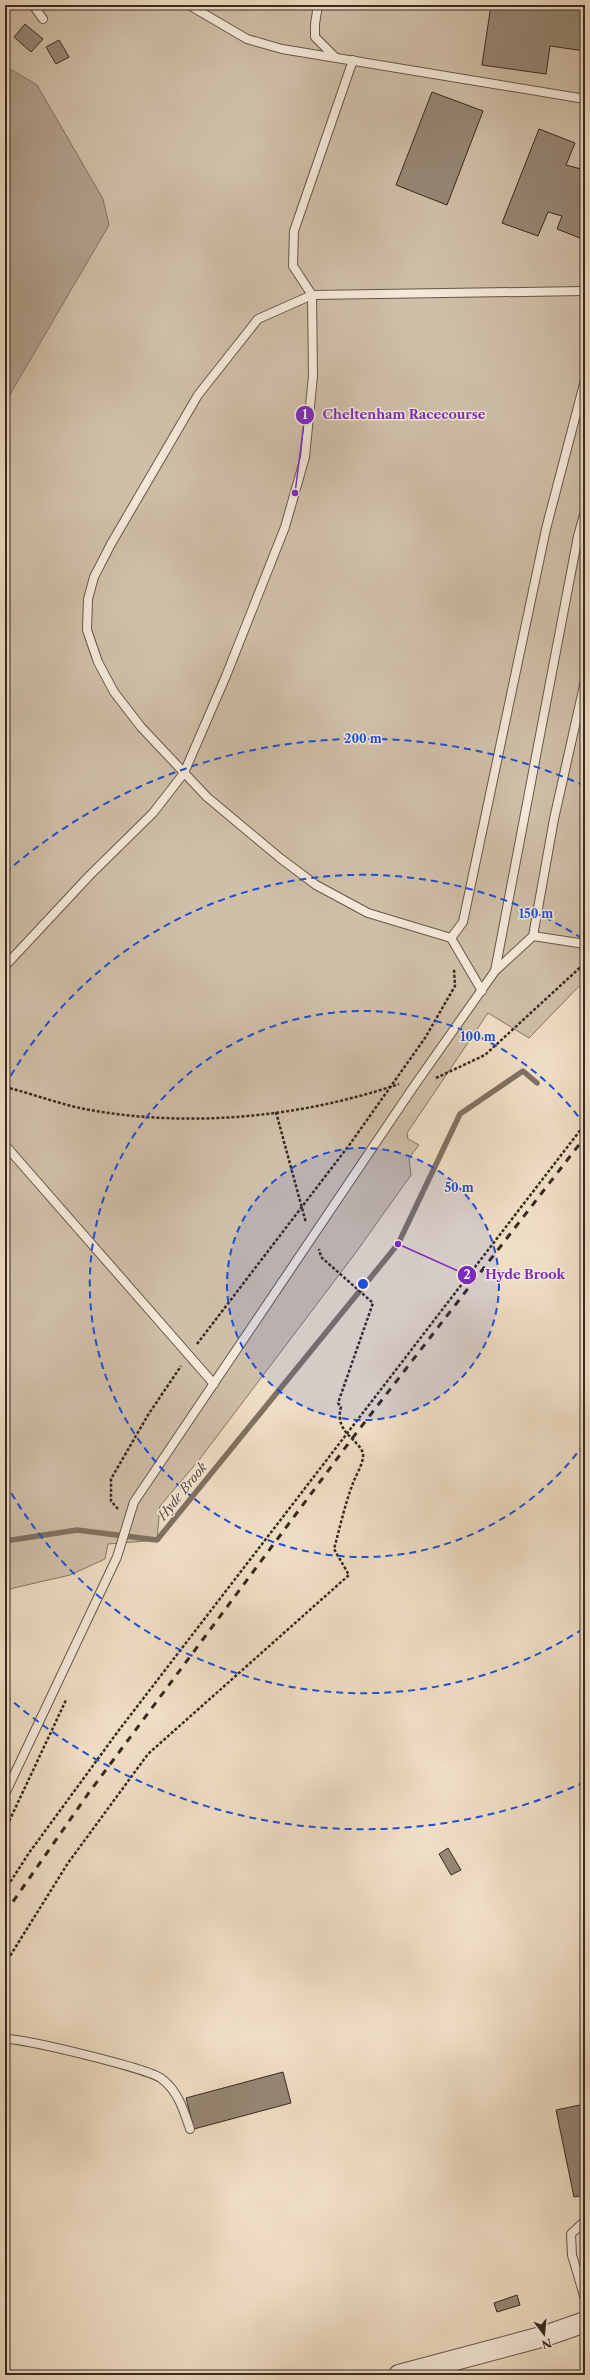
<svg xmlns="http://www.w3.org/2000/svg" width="590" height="2380" viewBox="0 0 590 2380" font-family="'Libre Caslon Text',serif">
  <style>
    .green { fill: #d0bfa8; stroke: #847464 }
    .water { fill: #b1a08c; stroke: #817161 }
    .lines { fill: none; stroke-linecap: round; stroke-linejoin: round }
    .stream { stroke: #817161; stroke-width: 5.5 }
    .building { fill: #978775; stroke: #382a20 }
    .service-casing { stroke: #665749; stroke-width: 10 }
    .tertiary-casing { stroke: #665749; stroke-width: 22 }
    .path { stroke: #382a20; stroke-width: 2.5; stroke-dasharray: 3 2; stroke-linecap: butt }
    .service { stroke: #f5e9d9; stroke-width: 8 }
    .tertiary { stroke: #f5e9d9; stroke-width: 20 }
    .rail { stroke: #382a20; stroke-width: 3; stroke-dasharray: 7 7; stroke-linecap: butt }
    .ring { fill: none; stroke: #1d4ed8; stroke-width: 2; stroke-dasharray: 7 5 }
    .labels { text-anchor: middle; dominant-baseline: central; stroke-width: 3; stroke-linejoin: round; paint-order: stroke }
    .water-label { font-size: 13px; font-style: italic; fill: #5c4d40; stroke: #f5e9d9 }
    .centre { fill: #1d4ed8; stroke: #f5e9d9; stroke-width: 2 }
    .ring-label { font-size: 12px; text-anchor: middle; font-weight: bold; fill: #1d4ed8; stroke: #f5e9d9; stroke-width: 3; stroke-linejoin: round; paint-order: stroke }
    .leader { fill: none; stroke: #7b2cbf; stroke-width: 1.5 }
    .callout-dot { fill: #7b2cbf; stroke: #f5e9d9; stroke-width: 1.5 }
    .mark-label { font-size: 12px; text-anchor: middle; font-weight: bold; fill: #fff }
    .callout-label { font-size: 13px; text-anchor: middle; font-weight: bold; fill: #7b2cbf; stroke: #f5e9d9; stroke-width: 3; stroke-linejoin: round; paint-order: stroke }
  </style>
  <rect width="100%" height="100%" fill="#efddc4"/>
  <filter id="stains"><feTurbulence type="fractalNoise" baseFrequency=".005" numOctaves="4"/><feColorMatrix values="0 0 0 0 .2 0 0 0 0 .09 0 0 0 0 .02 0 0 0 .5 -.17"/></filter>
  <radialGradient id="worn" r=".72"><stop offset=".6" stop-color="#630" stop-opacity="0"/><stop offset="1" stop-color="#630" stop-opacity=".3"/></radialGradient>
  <path class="green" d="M5 5H585V980L529 1038 488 1013 407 1133 408 1139 419 1145 409 1158 411 1175 354 1255 199 1460 160 1506 157 1540 108 1544 105 1559 70 1575 5 1590Z"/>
  <path class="water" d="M10 69 37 85 103 199 109 225 5 403V70Z"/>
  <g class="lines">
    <path class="stream" d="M5 1541 77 1530 157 1540 398 1244 460 1114 523 1071 537 1083"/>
  </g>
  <g class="building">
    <path d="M491 5H585V51L550 46 546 74 482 65Z"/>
    <path d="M25 24 43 39 31 52 14 37Z"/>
    <path d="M59 40 69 57 56 64 46 47Z"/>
    <path d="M432 92 483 111 447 205 396 185Z"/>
    <path d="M539 129 575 143 566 165 581 169 585 159V240L557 229 562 216 548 212 538 236 502 223Z"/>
    <path d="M448 1848 461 1870 451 1875 439 1854Z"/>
    <path d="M283 2072 291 2103 194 2129 186 2098Z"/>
    <path d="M585 2104V2195L574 2197 556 2110Z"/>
    <path d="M517 2295 520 2305 497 2312 494 2303Z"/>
  </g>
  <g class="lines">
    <g class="service-casing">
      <g id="service">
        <path d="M33 5 43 19"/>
        <path d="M189 5 247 39 282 49 585 99"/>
        <path d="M318 5 315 24V37L334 56"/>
        <path d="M533 936 554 819 585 681"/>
        <path d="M451 938 463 922 546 529 585 380"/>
        <path d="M5 966 90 875 153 813 184 773 226 676 285 527 305 457 313 376 312 295 293 266 294 231 353 60"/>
        <path d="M495 971 533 936 585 944"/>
        <path d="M482 991 451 938 368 913 316 885 280 858 207 797 141 727 114 692 98 662 87 630 88 599 94 577 111 544 198 395 258 319 312 295 585 291"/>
        <path d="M5 1145 214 1384"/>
        <path d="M5 1794 117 1557 134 1502 412 1089 495 971 578 536 585 511"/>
        <path d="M5 2039C22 2038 151 2069 162 2079 178 2091 184 2111 190 2129"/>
        <path d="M585 2221 571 2234 572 2255 585 2299"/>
      </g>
    </g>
    <g class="tertiary-casing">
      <path id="tertiary" d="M399 2375 545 2336 585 2322"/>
    </g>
    <g class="path">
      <path d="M436 1078 485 1055 585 963"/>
      <path d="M5 1087C34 1094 61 1105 90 1110 192 1128 302 1117 399 1084"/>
      <path d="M276 1112 306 1223"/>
      <path d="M197 1344 350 1144 425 1038 455 986 454 969"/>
      <path d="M118 1509 111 1501V1479L148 1415 181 1366"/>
      <path d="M5 1830 66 1700"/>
      <path d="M5 1890 29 1853 119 1730 585 1124"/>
      <path d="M5 1964 68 1863 148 1754 349 1575 334 1549C340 1527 345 1504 353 1483 356 1475 362 1466 363 1457 365 1441 333 1435 341 1407L338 1403 373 1303 321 1257 319 1249"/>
    </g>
    <use href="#service" class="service"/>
    <use href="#tertiary" class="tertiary"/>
    <path class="rail" d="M5 1913 88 1794 351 1440 585 1137"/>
  </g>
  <circle cx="363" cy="1284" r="136" fill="#1d4ed8" fill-opacity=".12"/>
  <g class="ring">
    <circle cx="363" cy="1284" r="136"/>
    <path d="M584 1444A273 273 0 1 1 584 1124"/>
    <path d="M583 1629A409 409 0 0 1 5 1482M5 1086A409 409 0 0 1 583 939"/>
    <path d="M585 1782A545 545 0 0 1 5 1695M5 873A545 545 0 0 1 585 786"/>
  </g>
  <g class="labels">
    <g class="water-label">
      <text transform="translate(182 1491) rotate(-51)">Hyde Brook</text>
    </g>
  </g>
  <circle cx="363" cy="1284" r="6" class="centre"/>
  <g class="ring-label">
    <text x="363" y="743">200 m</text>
    <text x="536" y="918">150 m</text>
    <text x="478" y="1041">100 m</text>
    <text x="459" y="1192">50 m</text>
  </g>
  <path class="leader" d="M295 493L305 415M398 1244L467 1275"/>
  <g class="callout-dot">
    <circle cx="295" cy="493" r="4"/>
    <circle cx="398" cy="1244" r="4"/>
    <circle cx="305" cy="415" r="10"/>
    <circle cx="467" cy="1275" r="10"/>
  </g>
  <g class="mark-label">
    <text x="305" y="419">1</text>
    <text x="467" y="1279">2</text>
  </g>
  <g class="callout-label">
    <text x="404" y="419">Cheltenham Racecourse</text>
    <text x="525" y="1279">Hyde Brook</text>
  </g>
  <rect width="590" height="2380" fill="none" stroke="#efddc4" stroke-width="20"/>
  <rect x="6" y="6" width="578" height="2368" fill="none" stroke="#382a20" stroke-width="2"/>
  <rect x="10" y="10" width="570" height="2360" fill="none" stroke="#382a20"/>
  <g transform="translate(544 2334) rotate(164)" stroke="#f5e9d9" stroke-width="3" paint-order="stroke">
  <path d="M0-3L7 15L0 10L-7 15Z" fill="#382a20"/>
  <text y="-6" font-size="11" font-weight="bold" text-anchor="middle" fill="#382a20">N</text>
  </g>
  <rect width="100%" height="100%" filter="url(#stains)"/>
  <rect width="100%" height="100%" fill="url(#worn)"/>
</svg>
